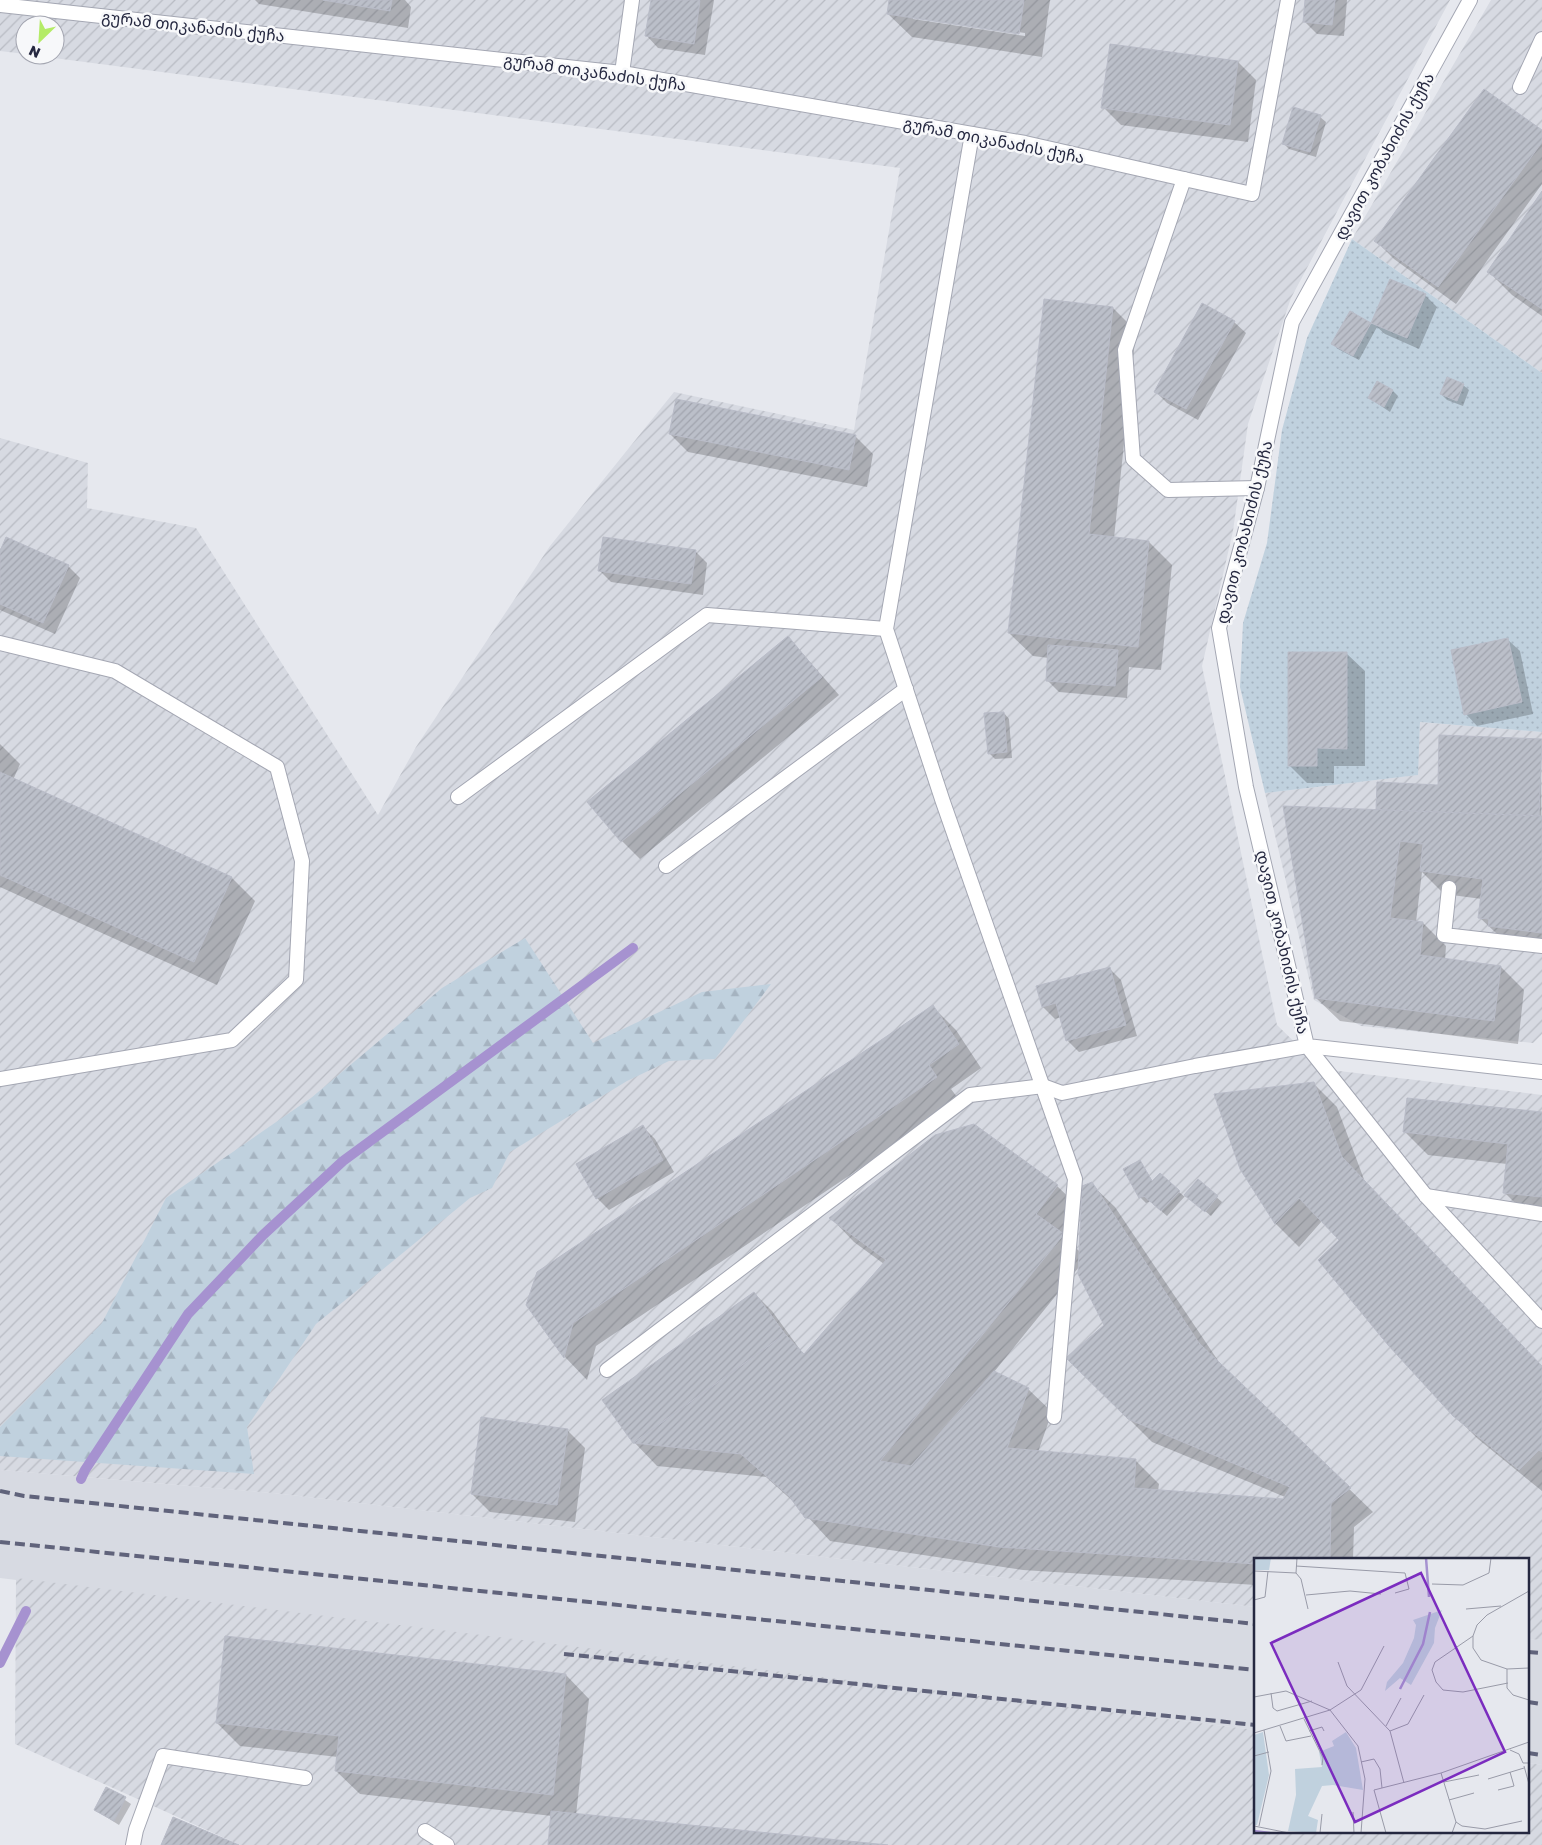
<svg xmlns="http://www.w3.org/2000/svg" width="1542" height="1845" viewBox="0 0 1542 1845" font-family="'Golos Text','Noto Sans Georgian',sans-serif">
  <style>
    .built { fill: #d7dae2 }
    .industrial { fill: url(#industrial-furrows) }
    .forest { fill: url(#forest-firs) }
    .garden { fill: url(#garden-dots) }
    .shadow { fill: #0003; fill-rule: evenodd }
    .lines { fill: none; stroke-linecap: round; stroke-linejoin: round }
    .stream { stroke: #a692d0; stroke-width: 10 }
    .building { fill: url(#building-hatch); stroke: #b9bcc8 }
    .service-casing { stroke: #a4a7b3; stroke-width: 16 }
    .minor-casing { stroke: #a4a7b3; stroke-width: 16 }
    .service { stroke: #fff; stroke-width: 14 }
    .minor { stroke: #fff; stroke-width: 14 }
    .rail { stroke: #60637b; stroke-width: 4; stroke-dasharray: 10 5; stroke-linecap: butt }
    .labels { text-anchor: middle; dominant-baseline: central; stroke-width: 5; stroke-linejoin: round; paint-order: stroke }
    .street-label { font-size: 16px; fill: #252840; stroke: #f7f8fa }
    .inset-river { fill: none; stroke: #a692d0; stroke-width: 2.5 }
    .inset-road { fill: none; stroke: #999ba8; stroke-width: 1 }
    .view { fill: #7b2cbf; fill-opacity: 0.15; stroke: #7b2cbf; stroke-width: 2.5 }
    .inset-edge { fill: none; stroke: #252840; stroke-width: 2.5 }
  </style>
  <defs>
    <pattern id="industrial-furrows" width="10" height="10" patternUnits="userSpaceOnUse" patternTransform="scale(1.25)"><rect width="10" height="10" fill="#d7dae2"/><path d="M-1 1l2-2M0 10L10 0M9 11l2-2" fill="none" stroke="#b8bbc3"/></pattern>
    <pattern id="forest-firs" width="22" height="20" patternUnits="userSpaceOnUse" patternTransform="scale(1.25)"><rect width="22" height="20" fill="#c0d1de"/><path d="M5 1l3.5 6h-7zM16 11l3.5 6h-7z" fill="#a5b3c0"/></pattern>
    <pattern id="garden-dots" width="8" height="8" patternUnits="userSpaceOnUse" patternTransform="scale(1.25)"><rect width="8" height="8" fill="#c0d1de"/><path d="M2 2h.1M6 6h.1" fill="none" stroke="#a5b3c0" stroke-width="1.8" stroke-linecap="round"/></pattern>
    <pattern id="building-hatch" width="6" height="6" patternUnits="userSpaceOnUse" patternTransform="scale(1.25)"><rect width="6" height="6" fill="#bbbfc9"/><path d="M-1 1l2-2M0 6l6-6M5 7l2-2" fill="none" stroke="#a1a4ae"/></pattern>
  </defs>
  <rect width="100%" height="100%" fill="#e6e8ee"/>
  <g class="built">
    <path d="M0 1470 273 1493 1256 1607V1730L0 1578Z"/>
    <path d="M1528 1639 1542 1640V1765L1528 1763Z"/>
  </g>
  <g class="industrial">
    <path d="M0 0H1450L1291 298 1248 424 1233 531 1202 666 1277 1025 1322 1069 1542 1095V1640L1528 1639V1559H1256V1607L273 1493 0 1470V438L88 463 87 508 196 528 378 815 416 747 550 546 674 392 854 430 900 168 31 55H55V25H25V54L0 51Z"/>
    <path d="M1491 0H1542V373L1352 239Z"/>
    <path d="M1420 722 1542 732V1034L1533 1043 1361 1026 1314 1000 1265 793 1417 775Z"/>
    <path d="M16 1578 1256 1730V1831H1528V1763L1542 1765V1845H240L15 1744Z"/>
  </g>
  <path class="forest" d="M525 938 593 1043 702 992 771 984 715 1059 669 1061 627 1081 510 1152 492 1188 470 1198 316 1324 247 1427 254 1474 0 1456V1427L102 1323 166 1198 311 1098 442 988Z"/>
  <path class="garden" d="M1352 239 1542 373V732L1420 722 1418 775 1265 793 1240 687 1243 623 1267 543 1282 430 1307 338Z"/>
  <g class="shadow">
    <path d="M255 0H405L411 7 408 28 259 4Z"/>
    <path d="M652 0H714L705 55 658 48 647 36Z"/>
    <path d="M890 0H1050L1042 57 912 37 888 14ZM913 17 1025 33V36L913 19Z"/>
    <path d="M1307 0H1347L1344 36 1317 34 1305 22Z"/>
    <path d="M1238 62 1256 80 1248 142 1121 125 1103 107Z"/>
    <path d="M1320 117 1326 122 1316 157 1289 149 1284 144Z"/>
    <path d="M1542 132V184L1456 304 1394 259 1376 241Z"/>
    <path d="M1542 193V316L1512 295 1489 272Z"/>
    <path d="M1391 280 1425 295 1437 307 1419 349 1385 334 1377 327 1359 360 1338 349 1333 343 1350 312 1372 324Z"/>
    <path d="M1113 308 1136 331 1114 538 1149 542 1172 565 1161 670 1129 667 1127 698 1059 692 1047 680 1049 658 1033 656 1009 633Z"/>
    <path d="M1234 322 1246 333 1198 420 1167 403 1155 391Z"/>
    <path d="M1463 385 1469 390 1463 406 1447 400 1441 394Z"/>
    <path d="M1393 391 1398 396 1390 412 1369 398Z"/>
    <path d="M670 434 855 436 873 454 867 487 688 452Z"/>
    <path d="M695 551 707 563 703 595 611 582 600 571Z"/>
    <path d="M0 554 68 566 80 578 55 634 0 610Z"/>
    <path d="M788 637 839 695 640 859 622 841Z"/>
    <path d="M1508 640 1520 651 1533 714 1477 726 1466 714Z"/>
    <path d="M1347 654 1365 671V766H1334V783H1307L1289 765Z"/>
    <path d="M1004 713 1009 719 1012 758 995 759 989 753Z"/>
    <path d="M1541 741 1542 953 1513 949 1479 917 1482 899 1444 894 1422 872 1416 922 1423 923 1446 946 1445 960 1501 967 1524 990 1518 1044 1340 1021 1316 998 1379 811Z"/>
    <path d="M0 744 20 764 13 780 232 878 255 901 217 985 0 887Z"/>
    <path d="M1109 968 1121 980 1137 1036 1079 1052 1067 1040 1061 1017 1055 1019 1043 1007Z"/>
    <path d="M933 1007 956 1030 981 1068 951 1089 960 1101 596 1346 587 1380 565 1357 527 1304Z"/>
    <path d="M1314 1084 1337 1107 1365 1182 1542 1367V1491L1478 1439 1454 1415 1341 1240 1322 1221 1299 1247 1276 1224 1241 1168Z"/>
    <path d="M1542 1114V1217L1528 1216 1504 1192 1507 1164 1428 1155 1404 1131Z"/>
    <path d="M974 1126 1057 1186 1081 1209 1062 1234 1080 1252 1091 1184 1115 1207 1221 1365 1373 1512 1354 1527 1353 1559H1256V1585L1023 1570 830 1541 796 1504 766 1477 657 1466 634 1442 754 1293 772 1311 804 1355 884 1264 854 1242 831 1218ZM1079 1267 1106 1326 1068 1358 1152 1442 1285 1497 1284 1500 1158 1491 1159 1484 1135 1460 1038 1452 1052 1412 1028 1389 994 1372Z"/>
    <path d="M643 1127 655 1139 674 1172 609 1210 597 1198Z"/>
    <path d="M1140 1161 1153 1182 1179 1192 1185 1197 1198 1181 1222 1202 1211 1216 1186 1195 1167 1216 1150 1201 1146 1203 1140 1197Z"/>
    <path d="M567 1430 585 1448 575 1522 490 1512 472 1494Z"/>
    <path d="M566 1675 589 1699 576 1815 875 1845H549L552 1816 360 1794 336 1771 338 1757 240 1746 217 1723Z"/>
    <path d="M107 1788 131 1804 119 1825 95 1810Z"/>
  </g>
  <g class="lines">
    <g class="stream">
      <path d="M81 1479 85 1470 188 1314 263 1235 343 1161 633 948"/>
      <path d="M0 1663 26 1611"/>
    </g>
  </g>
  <g class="building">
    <path d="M323 0H392L390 11Z"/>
    <path d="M651 0H700L694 44 645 36Z"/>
    <path d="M889 0H1024L1019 34 887 14Z"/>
    <path d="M1305 0H1335L1332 25 1303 22Z"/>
    <path d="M1110 44 1238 61 1230 125 1101 108Z"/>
    <path d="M1484 89 1542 130V142L1438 287 1374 241Z"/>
    <path d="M1293 107 1321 115 1310 152 1282 144Z"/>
    <path d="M1542 191V309L1487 272Z"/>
    <path d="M1390 279 1426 294 1407 338 1371 323Z"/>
    <path d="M1044 299 1113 307 1089 534 1149 541 1138 647 1008 633Z"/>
    <path d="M1202 303 1235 321 1186 409 1154 392Z"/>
    <path d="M1350 311 1371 323 1353 356 1331 344Z"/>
    <path d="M1447 377 1464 384 1457 401 1440 394Z"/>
    <path d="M1377 381 1393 390 1384 407 1368 398Z"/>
    <path d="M676 399 856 435 849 470 669 434Z"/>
    <path d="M6 537 69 565 43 623 0 604V551Z"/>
    <path d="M603 537 696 550 691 584 598 571Z"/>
    <path d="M788 636 822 677 621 842 587 802Z"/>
    <path d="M1508 638 1522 702 1464 715 1451 650Z"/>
    <path d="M1048 645 1118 650 1115 686 1046 681Z"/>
    <path d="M1288 652H1347V749L1317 748V766H1288Z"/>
    <path d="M1004 712 1007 752 988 754 984 713Z"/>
    <path d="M1439 735 1542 739 1539 816 1376 810 1377 782 1438 785Z"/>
    <path d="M0 772 232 877 194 962 0 875Z"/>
    <path d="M1283 806 1542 816V933L1488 926 1489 919 1478 918 1483 879 1420 871 1423 844 1400 841 1390 918 1423 922 1420 955 1501 966 1494 1021 1315 998Z"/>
    <path d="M1110 967 1126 1025 1066 1041 1056 1003 1042 1007 1036 986Z"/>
    <path d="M933 1005 959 1044 929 1065 937 1077 573 1323 564 1358 526 1305 537 1272Z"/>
    <path d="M1314 1082 1342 1157 1542 1366V1452L1539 1450 1519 1470 1453 1416 1388 1345 1318 1260 1339 1240 1299 1198 1275 1224 1240 1169 1214 1094Z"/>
    <path d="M1407 1098 1542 1112V1197L1503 1193 1508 1144 1403 1132Z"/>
    <path d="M974 1124 1058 1185 1036 1214 1064 1234 880 1461 911 1466 994 1371 1029 1388 1007 1448 1136 1459 1134 1488 1283 1499 1290 1487 1128 1419 1066 1358 1104 1325 1078 1274 1082 1186 1092 1182 1199 1343 1351 1488 1331 1503 1330 1559H1256V1564L999 1547 805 1518 789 1496 741 1454 633 1443 785 1334 804 1354 886 1260 829 1218 935 1135Z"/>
    <path d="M643 1125 663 1160 596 1199 576 1164Z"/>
    <path d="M1140 1160 1152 1181 1160 1173 1180 1191 1161 1211 1144 1196 1139 1198 1123 1169Z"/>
    <path d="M1198 1179 1218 1196 1205 1212 1184 1195Z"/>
    <path d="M754 1292 785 1334 633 1443 602 1400Z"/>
    <path d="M481 1417 568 1429 557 1505 471 1494Z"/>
    <path d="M225 1636 566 1674 553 1795 335 1771 339 1736 216 1723Z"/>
    <path d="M106 1787 126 1797 114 1821 94 1810Z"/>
    <path d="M551 1811 888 1845H548Z"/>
    <path d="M173 1817 239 1845H161Z"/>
  </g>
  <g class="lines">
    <g class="service-casing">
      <g id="service">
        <path d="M622 73 632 0"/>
        <path d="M1520 87 1542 39"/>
        <path d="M972 134 886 629 943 802 1075 1179 1054 1417"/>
        <path d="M1257 488 1168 490 1133 459 1125 350 1184 179 1252 194 1288 0"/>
        <path d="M0 643 115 671 277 767 302 861 296 980 232 1040 0 1079"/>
        <path d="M458 797 707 615 886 629"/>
        <path d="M666 866 906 689"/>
        <path d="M1449 888 1444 935 1542 946"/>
        <path d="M1426 1196 1542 1214"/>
        <path d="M607 1370 970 1095 1043 1086 1062 1093 1195 1066 1307 1046 1426 1196 1542 1321"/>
        <path d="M425 1831 447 1845"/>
        <path d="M133 1845 136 1830 163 1756 305 1778"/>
      </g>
    </g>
    <g class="minor-casing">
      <g id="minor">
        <path d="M1470 0 1292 322 1257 488 1219 628 1246 787 1307 1046 1542 1072"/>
        <path d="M0 5 622 73 1025 143 1184 179"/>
      </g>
    </g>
    <use href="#service" class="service"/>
    <use href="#minor" class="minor"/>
    <g class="rail">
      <path d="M0 1491 24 1496 1256 1624"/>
      <path d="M0 1542 1256 1670"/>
      <path d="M1528 1652 1542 1653"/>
      <path d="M564 1654 1256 1725"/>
      <path d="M1528 1702 1542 1704"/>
      <path d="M1528 1753 1542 1755"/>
    </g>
  </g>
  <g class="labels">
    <g class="street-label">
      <text transform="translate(193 26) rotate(6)">გურამ თიკანაძის ქუჩა</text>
      <text transform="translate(595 72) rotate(8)">გურამ თიკანაძის ქუჩა</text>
      <text transform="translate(994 140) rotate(11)">გურამ თიკანაძის ქუჩა</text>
      <text transform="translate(1384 156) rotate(-61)">დავით კობახიძის ქუჩა</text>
      <text transform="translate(1244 532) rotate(-76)">დავით კობახიძის ქუჩა</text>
      <text transform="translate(1283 942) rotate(77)">დავით კობახიძის ქუჩა</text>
    </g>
  </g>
  <g transform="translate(1254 1558)">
    <rect width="275" height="275" fill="#e6e8ee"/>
    <path d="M188 52 181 70 180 85 157 127 146 120 131 133 133 124 149 105 160 80 162 67 159 62Z" fill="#c0d1de"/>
    <path d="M0 0H17L15 12H0Z" fill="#c0d1de"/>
    <path d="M9 174 15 217 3 267H0V177ZM92 174 102 190 109 232 79 227 68 228 54 258 64 262 62 275 34 273 42 237 41 211 68 209 65 194 80 188 78 183Z" fill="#c0d1de"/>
    <path class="inset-river" d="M172 0 175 39M146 131 169 86 176 54M0 273 16 275"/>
    <path class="inset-road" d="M42 8 151 15 155 31 141 35M0 13 42 15 43 0M42 15 47 21 54 51M178 26 209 27 235 15 237 0M275 33 233 57 223 67 219 78V90L227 102 253 111V130L259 137 275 142M52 37 96 33 127 36M0 42 11 39 14 13M212 51 247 48M219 78 181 104 178 112 182 124 189 132 209 134 254 125M84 104 93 128 136 173 150 225M253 111 275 110M17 135 19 150 23 153 58 143M0 139 32 133 76 152 104 188 111 221 107 275M50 161 69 200 68 207M26 168 32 183 57 178M132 168 147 140M55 173 68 169 70 173M136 173 154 166 170 137M0 175 76 152 107 132 130 88M256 192 265 196 269 205H275M0 198 15 194M107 204 120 201 126 211 128 230M270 208 275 226M187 215 202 264 198 275M234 221 270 210M190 224 225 217M244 232 260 228 256 214M195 242 220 235M99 254 100 275M202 264 208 268 231 271 268 263M0 268 35 275M5 268 17 213 10 172M66 275 68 256M132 275 120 232 187 215 275 184"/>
    <path class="view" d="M167 15 251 194 101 264 17 85Z"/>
    <rect width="275" height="275" class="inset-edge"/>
  </g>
  <g transform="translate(40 40) rotate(205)"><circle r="24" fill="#f7f8fa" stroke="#a3a5b0"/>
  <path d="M0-4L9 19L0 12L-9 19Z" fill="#b4eb67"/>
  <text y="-8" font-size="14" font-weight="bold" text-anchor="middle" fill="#252840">N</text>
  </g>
</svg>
